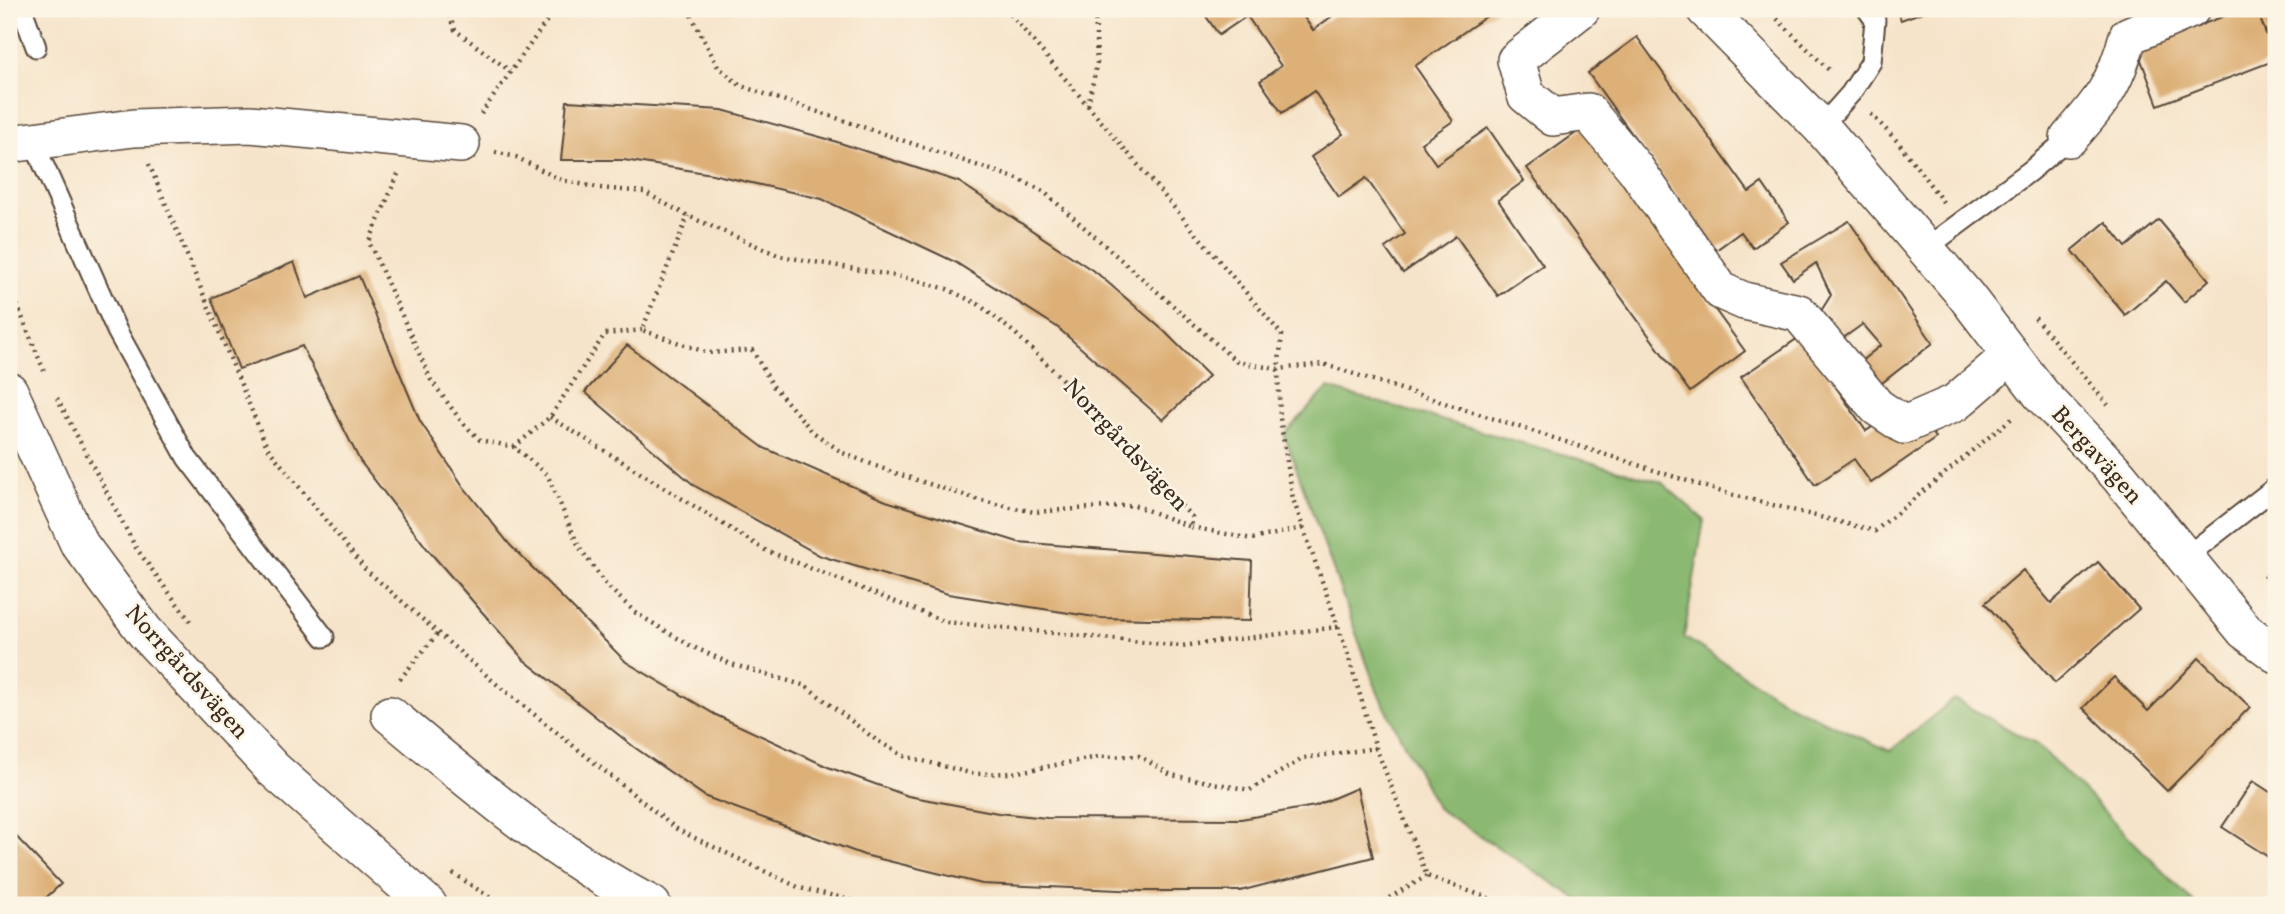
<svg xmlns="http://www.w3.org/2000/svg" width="2285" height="914" viewBox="0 0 2285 914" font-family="Vollkorn,serif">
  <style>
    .forest { fill: #8cb972; stroke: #647248; stroke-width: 2 }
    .building { fill: #ddb078 }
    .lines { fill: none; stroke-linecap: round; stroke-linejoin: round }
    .service-casing { stroke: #574638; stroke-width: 23 }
    .minor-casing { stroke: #574638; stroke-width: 40 }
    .path { stroke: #574638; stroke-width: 4.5; stroke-dasharray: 2 5; stroke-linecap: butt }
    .service { stroke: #fff; stroke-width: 19 }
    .minor { stroke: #fff; stroke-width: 37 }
    .labels { text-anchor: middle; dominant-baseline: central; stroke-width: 5; stroke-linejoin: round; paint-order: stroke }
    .street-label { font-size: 24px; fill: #3b2a1e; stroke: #fcf5e5 }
  </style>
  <rect width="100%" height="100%" fill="#fcf5e5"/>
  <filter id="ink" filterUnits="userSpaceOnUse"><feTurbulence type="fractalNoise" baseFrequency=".0143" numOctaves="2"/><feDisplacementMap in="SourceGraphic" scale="14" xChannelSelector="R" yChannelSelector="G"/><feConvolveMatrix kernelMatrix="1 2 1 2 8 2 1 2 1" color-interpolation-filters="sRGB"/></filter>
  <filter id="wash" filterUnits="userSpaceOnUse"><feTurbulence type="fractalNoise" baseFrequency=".00686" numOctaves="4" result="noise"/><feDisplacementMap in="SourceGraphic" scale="28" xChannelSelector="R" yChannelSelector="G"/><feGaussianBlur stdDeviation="1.57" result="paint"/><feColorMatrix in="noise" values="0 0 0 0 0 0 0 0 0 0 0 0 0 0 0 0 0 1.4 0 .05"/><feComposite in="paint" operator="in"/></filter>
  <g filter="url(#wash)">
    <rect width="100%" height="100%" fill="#f6e4ca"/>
    <path class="forest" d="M1328 388 1661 482 1704 520 1684 637 1792 706 1890 751 1954 699 2039 746 2196 905H1587L1437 808 1377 691 1284 434Z"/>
    <g id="blocks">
      <g class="building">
        <path d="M1201 9H1298L1313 30 1342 9H1497L1415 66 1453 121 1421 143 1436 164 1488 128 1524 181 1498 200 1543 265 1498 296 1456 236 1403 273 1385 248 1405 234 1366 178 1339 197 1311 157 1343 134 1314 91 1282 113 1260 81 1281 66 1247 16 1219 35Z"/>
        <path d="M1897 9H1931L1901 20Z"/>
        <path d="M2243 9H2276V55L2261 21 2276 60 2158 105 2137 49Z"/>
        <path d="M1637 37 1749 192 1762 183 1789 222 1753 248 1741 232 1716 250 1588 73Z"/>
        <path d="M567 101 722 110 831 140 959 182 1098 274 1164 331 1209 376 1163 420 1057 327 955 262 822 199 712 174 624 160H561Z"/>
        <path d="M1583 128 1745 351 1690 392 1527 168Z"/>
        <path d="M2159 220 2209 280 2184 302 2166 281 2125 315 2072 250 2106 222 2126 247Z"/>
        <path d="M1849 221 1933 343 1878 386 1860 362 1881 345 1863 324 1839 341 1821 311 1831 295 1816 263 1793 279 1781 262Z"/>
        <path d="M294 262 307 298 359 276 420 421 463 486 510 545 626 662 716 715 828 767 908 796 998 813 1047 818 1241 819 1315 806 1357 788 1373 857 1240 891H1142L982 884 864 855 706 797 634 747 524 660 429 551 360 461 302 346 239 369 211 298Z"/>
        <path d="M1801 336 1866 431 1884 419 1925 422 1936 438 1871 483 1854 459 1815 485 1741 377Z"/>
        <path d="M627 345 764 448 886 501 1018 542 1252 561 1250 621 1101 618 948 594 821 556 695 486 585 392Z"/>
        <path d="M2098 562 2139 609 2055 683 1985 603 2023 570 2051 603Z"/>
        <path d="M2276 564V589L2264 577Z"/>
        <path d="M2199 658 2250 707 2167 791 2083 708 2114 677 2148 711Z"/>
        <path d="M2253 781 2276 796V862L2222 827Z"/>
        <path d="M9 829 61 884 38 905H13L9 900Z"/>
      </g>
    </g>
  </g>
  <g filter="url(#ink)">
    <use href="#blocks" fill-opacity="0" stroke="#574638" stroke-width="2"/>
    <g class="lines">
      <g class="service-casing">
        <g id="service">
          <path d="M22 9 36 47"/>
          <path d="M1821 127 1851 93 1871 62 1875 20 1867 9"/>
          <path d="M33 141 117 331 187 458 324 637"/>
          <path d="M1925 249 2030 171 2069 138"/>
          <path d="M2183 559 2276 487"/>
        </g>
      </g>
      <g class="minor-casing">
        <g id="minor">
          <path d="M1581 9 1516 60 1526 95 1553 117 1588 112 1635 168 1721 291 1744 301 1799 313 1877 407 1904 425 1955 403 2011 355"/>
          <path d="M1705 9 1821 127 1966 296 2041 394 2118 475 2245 631 2276 654"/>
          <path d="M2069 138C2102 101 2115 85 2128 36L2191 9"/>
          <path d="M9 144 134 128 250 124 461 144"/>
          <path d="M9 391 78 542 145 632 273 769 428 905"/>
          <path d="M390 715C470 782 559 858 652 905"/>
        </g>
      </g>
      <g class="path">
        <path d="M446 9 455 30 510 71"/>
        <path d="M688 9 718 67 741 86 1018 179 1043 191 1237 362 1278 369 1323 364 1722 492 1875 531 2012 418"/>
        <path d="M1006 9 1282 335 1278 369 1280 418 1293 499 1347 652 1376 748 1427 876 1508 905"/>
        <path d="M1767 9 1831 72"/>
        <path d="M1088 105 1097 63 1095 9"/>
        <path d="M481 114 555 9"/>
        <path d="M1871 114 1898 142 1943 202"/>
        <path d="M495 152 516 157 561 180 600 188 644 192 688 216 780 256 908 278 947 289 978 304 1016 334 1058 375 1192 517 1191 527 1134 505 1034 512 982 501 889 471 843 453 813 432 773 386 752 350 708 353 642 330 688 216"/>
        <path d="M149 164 267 447 365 569 494 682 678 830 800 888 872 905"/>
        <path d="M398 174 369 242 431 380 461 421 480 440 514 447 547 474 579 547 607 586 636 613 689 645 731 664 806 686 876 740 904 756 974 774 1013 773 1098 757 1139 756 1171 775 1250 790 1304 758 1376 748"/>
        <path d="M9 285 44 371"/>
        <path d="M2035 318 2108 405"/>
        <path d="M57 398 136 548 190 621"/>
        <path d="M550 417 765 550 946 622 1181 646 1338 627"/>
        <path d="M514 447 550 417 605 334 642 330"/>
        <path d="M1191 527 1252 539 1303 528"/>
        <path d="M400 679 438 633"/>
        <path d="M453 873 501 905"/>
        <path d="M1377 905 1427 876"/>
        <path d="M1485 905 1491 899"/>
      </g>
      <use href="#service" class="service"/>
      <use href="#minor" class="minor"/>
    </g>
  </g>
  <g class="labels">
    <g class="street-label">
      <text transform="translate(1125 446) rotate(47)">Norrgårdsvägen</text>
      <text transform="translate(2096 456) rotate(48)">Bergavägen</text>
      <text transform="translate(186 673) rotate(48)">Norrgårdsvägen</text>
    </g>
  </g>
  <rect width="2285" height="914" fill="none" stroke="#fcf5e5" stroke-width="35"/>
</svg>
